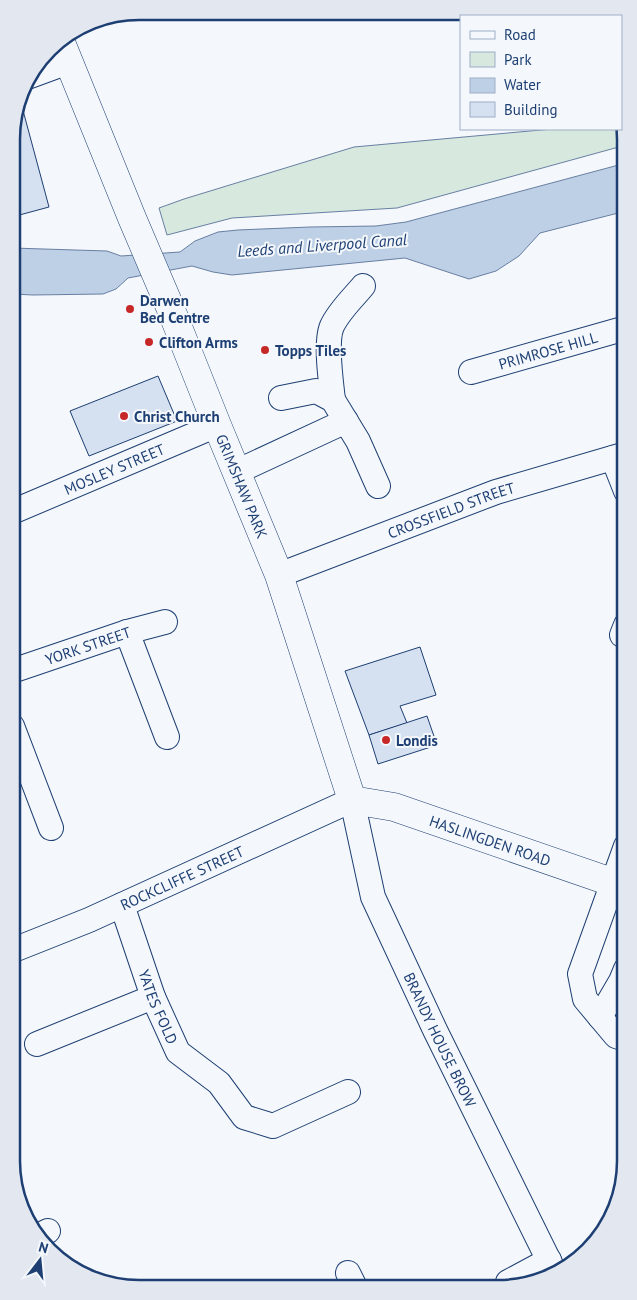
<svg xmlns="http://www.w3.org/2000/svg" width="637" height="1300" viewBox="0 0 637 1300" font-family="'PT Sans',sans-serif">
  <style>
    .green { fill: #d7e8df; stroke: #687fa3 }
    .water { fill: #bed0e5; stroke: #687fa3 }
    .building { fill: #d5e0f0; stroke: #1d3f73 }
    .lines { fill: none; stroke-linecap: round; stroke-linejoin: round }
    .minor-casing { stroke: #1d3f73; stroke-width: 26 }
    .highway-casing { stroke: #1d3f73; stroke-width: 29 }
    .minor { stroke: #f4f7fb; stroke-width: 24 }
    .highway { stroke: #f4f7fb; stroke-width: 28 }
    .poi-dot { fill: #c62828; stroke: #f4f7fb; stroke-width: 2 }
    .labels { text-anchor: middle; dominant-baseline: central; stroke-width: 4; stroke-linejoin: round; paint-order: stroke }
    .poi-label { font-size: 15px; font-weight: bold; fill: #1d3f73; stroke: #f4f7fb; text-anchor: start }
    .street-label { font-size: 15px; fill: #1d3f73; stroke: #f4f7fb }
    .water-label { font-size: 16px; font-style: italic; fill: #1d3f73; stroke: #f4f7fb }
    .rim { fill: none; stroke: #1d3f73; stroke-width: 2.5 }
  </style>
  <rect width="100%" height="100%" fill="#f4f7fb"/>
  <path class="green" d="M621 122H623L626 145 397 208 232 218 167 235 159 208 184 199 354 147 552 129H621Z"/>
  <path class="water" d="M626 163V211L540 233 519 256 496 271 469 279 405 258 232 275 213 272 192 266 128 278 116 289 103 294 33 295 12 294V248L107 251 121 256 180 252 195 241 218 232 238 230 310 227 376 226 406 222Z"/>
  <g class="building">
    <path d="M496 13 522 14 528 16H496Z"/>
    <path d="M18 103H21L49 207 12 217V123Z"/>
    <path d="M158 376 177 421 89 456 70 411Z"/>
    <path d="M420 647 436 695 400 706 407 723 369 735 345 671Z"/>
    <path d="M427 716 437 745 378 764 369 735Z"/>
  </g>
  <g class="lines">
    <g class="minor-casing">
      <g id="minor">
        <path d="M30 76 68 62"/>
        <path id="s1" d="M471 372 626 328"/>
        <path d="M281 398 316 391 333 400 358 441 378 486"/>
        <path d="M333 400C331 382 325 342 332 326 339 311 353 298 363 286"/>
        <path d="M613 458 626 491"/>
        <path d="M236 472 346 421"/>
        <path id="s2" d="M12 512 217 425"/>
        <path id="s3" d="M279 575 496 492 626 454"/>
        <path d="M127 632 167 737"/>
        <path d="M622 635 626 625"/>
        <path id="s4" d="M12 671 127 632 165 622"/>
        <path d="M12 726 51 828"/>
        <path id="s5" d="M122 905 153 997 178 1052 219 1083 244 1117 273 1126 348 1092"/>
        <path id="s6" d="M11 951 89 920 352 800 373 897 435 1030 554 1271"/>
        <path d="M600 1017 621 981 626 969"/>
        <path d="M625 1039 616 1036 585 999 580 974 626 846"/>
        <path d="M37 1044 153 997"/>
        <path d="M40 1235 48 1231"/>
        <path d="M348 1273 354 1285"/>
        <path d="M508 1282 549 1260"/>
      </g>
    </g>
    <g class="highway-casing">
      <g id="highway">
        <path id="s7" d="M60 40 132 218 170 307 217 425 279 575 352 800 394 807 626 887"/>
      </g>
    </g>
    <use href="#minor" class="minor"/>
    <use href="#highway" class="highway"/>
  </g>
  <g class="poi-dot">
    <circle cx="130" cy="309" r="5"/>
    <circle cx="149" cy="342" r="5"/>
    <circle cx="265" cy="350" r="5"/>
    <circle cx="124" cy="416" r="5"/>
    <circle cx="386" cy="740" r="5"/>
  </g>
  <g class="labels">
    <g class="poi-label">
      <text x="140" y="300">Darwen<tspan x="140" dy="17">Bed Centre</tspan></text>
      <text x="159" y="342">Clifton Arms</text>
      <text x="275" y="350">Topps Tiles</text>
      <text x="134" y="416">Christ Church</text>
      <text x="396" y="740">Londis</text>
    </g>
    <g class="street-label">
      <text stroke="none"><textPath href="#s1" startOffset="80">PRIMROSE HILL</textPath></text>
      <text stroke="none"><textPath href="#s2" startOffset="111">MOSLEY STREET</textPath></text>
      <text stroke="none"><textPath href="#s7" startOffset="482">GRIMSHAW PARK</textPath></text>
      <text stroke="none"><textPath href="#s3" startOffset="184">CROSSFIELD STREET</textPath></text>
      <text stroke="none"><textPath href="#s4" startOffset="80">YORK STREET</textPath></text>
      <text stroke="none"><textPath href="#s7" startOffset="959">HASLINGDEN ROAD</textPath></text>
      <text stroke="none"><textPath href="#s6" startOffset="186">ROCKCLIFFE STREET</textPath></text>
      <text stroke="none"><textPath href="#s5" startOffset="108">YATES FOLD</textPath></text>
      <text stroke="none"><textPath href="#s6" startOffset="630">BRANDY HOUSE BROW</textPath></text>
    </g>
    <g class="water-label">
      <text transform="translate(322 245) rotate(-4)">Leeds and Liverpool Canal</text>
    </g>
  </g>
  <path d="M0 0H637V1300H0ZM139 20H498A119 119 0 0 1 617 139V1161A119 119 0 0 1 498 1280H139A119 119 0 0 1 20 1161V139A119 119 0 0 1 139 20Z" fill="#e3e8f0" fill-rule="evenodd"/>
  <path class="rim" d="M139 20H498A119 119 0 0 1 617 139V1161A119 119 0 0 1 498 1280H139A119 119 0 0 1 20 1161V139A119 119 0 0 1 139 20Z"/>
  <rect x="460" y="15" width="162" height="115" fill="#f4f7fb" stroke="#9eadc5"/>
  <rect x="470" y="31" width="25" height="8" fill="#f4f7fb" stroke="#9eadc5"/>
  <text x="504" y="40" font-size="15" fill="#1d3f73">Road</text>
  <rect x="470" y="52" width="25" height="15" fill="#d7e8df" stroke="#9eadc5"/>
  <text x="504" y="65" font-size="15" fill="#1d3f73">Park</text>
  <rect x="470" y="78" width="25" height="15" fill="#bed0e5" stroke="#9eadc5"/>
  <text x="504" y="90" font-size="15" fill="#1d3f73">Water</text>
  <rect x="470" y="102" width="25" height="15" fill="#d5e0f0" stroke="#9eadc5"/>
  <text x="504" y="115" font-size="15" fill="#1d3f73">Building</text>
  <g transform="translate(40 1260) rotate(16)" stroke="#f4f7fb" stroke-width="4" paint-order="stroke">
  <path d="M0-4L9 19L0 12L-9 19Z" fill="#1d3f73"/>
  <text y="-8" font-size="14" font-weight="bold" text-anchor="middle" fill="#1d3f73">N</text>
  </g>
</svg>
